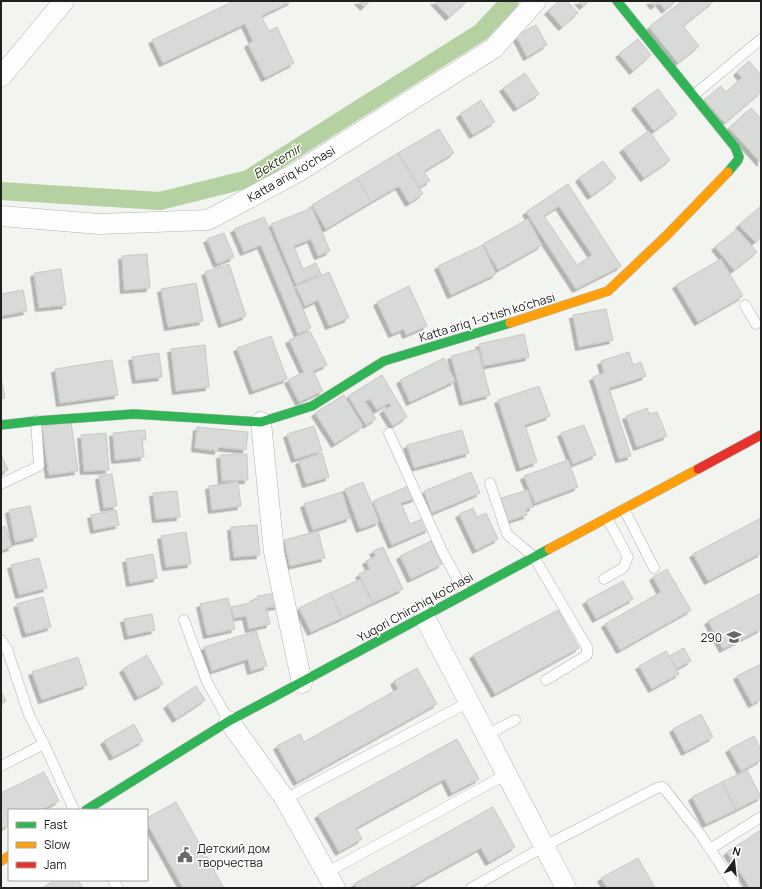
<svg xmlns="http://www.w3.org/2000/svg" width="762" height="889" viewBox="0 0 762 889" font-family="Manrope,sans-serif">
  <style>
    .lines { fill: none; stroke-linecap: round; stroke-linejoin: round }
    .canal { stroke: #b5d0a1; stroke-width: 18 }
    .building { fill: #d8dad7; stroke: #c7c9c5; fill-rule: evenodd; filter: url(#shadow) }
    .lane-casing { stroke: #b3b5b1; stroke-width: 11 }
    .street-casing { stroke: #b3b5b1; stroke-width: 21 }
    .fast-casing { stroke: #b3b5b1; stroke-width: 10 }
    .slow-casing { stroke: #b3b5b1; stroke-width: 10 }
    .jam-casing { stroke: #b3b5b1; stroke-width: 10 }
    .lane { stroke: #fdfdfd; stroke-width: 10 }
    .street { stroke: #fdfdfd; stroke-width: 20 }
    .fast { stroke: #30b455; stroke-width: 9 }
    .slow { stroke: #ff9f0a; stroke-width: 9 }
    .jam { stroke: #e5322d; stroke-width: 9 }
    .labels { text-anchor: middle; dominant-baseline: central; stroke-width: 3; stroke-linejoin: round; paint-order: stroke }
    .street-label { font-size: 12px; fill: #20211f; stroke: #fff }
    .poi-label { font-size: 12px; fill: #20211f; stroke: #fff; text-anchor: end }
    .water-label { font-size: 13px; font-style: italic; fill: #1d3304; stroke: #fff }
  </style>
  <defs>
    <filter id="shadow"><feDropShadow dx="-3.5" dy="3.5" stdDeviation="0" flood-color="#0004"/></filter>
  </defs>
  <rect width="100%" height="100%" fill="#f2f4f0"/>
  <g class="lines">
    <path class="canal" d="M1 191 160 201 248 179 481 32 510 1"/>
  </g>
  <g class="building">
    <path d="M234 1H292L261 16 269 31 277 27 294 63 265 78 248 44 253 41 245 24 163 63 152 40Z"/>
    <path d="M358 1H370L364 7Z"/>
    <path d="M434 1H467L449 17Z"/>
    <path d="M559 1H567L578 13 562 27 548 11Z"/>
    <path d="M578 1H589L583 6Z"/>
    <path d="M650 1H676L665 10 659 2 654 6Z"/>
    <path d="M682 1H714L683 26 699 46 678 63 649 27Z"/>
    <path d="M536 25 547 45 527 57 516 36Z"/>
    <path d="M638 39 651 55 633 71 619 54Z"/>
    <path d="M749 61 761 75V92L725 123 704 100 721 86 726 92 742 78 737 72Z"/>
    <path d="M525 73 539 94 517 108 503 88Z"/>
    <path d="M658 89 677 114 654 131 635 106Z"/>
    <path d="M481 100 495 122 473 135 460 114Z"/>
    <path d="M751 108 761 119V163L729 128Z"/>
    <path d="M439 129 454 153 424 171 430 181 419 187 398 153Z"/>
    <path d="M649 131 670 160 644 178 623 149Z"/>
    <path d="M398 153 423 194 409 203 399 186 371 202 357 178Z"/>
    <path d="M603 161 616 178 591 196 579 178Z"/>
    <path d="M357 178 371 202 326 229 312 205Z"/>
    <path d="M568 184 621 266 576 289 526 212ZM559 206 592 255 577 265 544 216Z"/>
    <path d="M761 206V237L755 242 739 225Z"/>
    <path d="M312 208 330 251 318 256 311 239 294 246 303 269 316 263 321 274 296 284 271 224Z"/>
    <path d="M264 217 311 328 298 334 261 245 244 252 234 229Z"/>
    <path d="M528 219 542 245 498 270 483 244Z"/>
    <path d="M737 229 757 252 734 270 715 247Z"/>
    <path d="M224 233 234 257 217 264 207 239Z"/>
    <path d="M483 245 496 274 451 295 438 266Z"/>
    <path d="M147 254 150 288 124 290 122 256Z"/>
    <path d="M721 259 743 296 698 322 676 285Z"/>
    <path d="M229 264 246 316 222 324 205 272Z"/>
    <path d="M61 269 66 305 39 308 34 273Z"/>
    <path d="M329 272 349 318 329 326 318 300 305 306 296 286Z"/>
    <path d="M196 283 203 321 168 327 161 289Z"/>
    <path d="M409 286 427 326 406 335 404 329 392 334 377 302Z"/>
    <path d="M23 290 27 311 1 316V294Z"/>
    <path d="M606 309 613 340 579 347 573 315Z"/>
    <path d="M310 331 327 365 313 371 323 391 299 402 288 380 304 372 289 340Z"/>
    <path d="M524 334 529 357 484 366 479 344Z"/>
    <path d="M271 336 287 379 253 391 237 348Z"/>
    <path d="M205 345 209 387 176 391 171 349Z"/>
    <path d="M478 349 490 395 463 402 451 356Z"/>
    <path d="M629 352 633 365 641 362 646 376 609 388 631 456 619 459 593 377 604 373 601 361Z"/>
    <path d="M159 353 162 377 136 380 132 357Z"/>
    <path d="M444 358 455 381 410 402 400 380Z"/>
    <path d="M112 360 118 395 60 403 55 369Z"/>
    <path d="M382 375 407 417 393 426 383 410 391 406 389 403 377 410 370 399 365 402 376 419 366 425 348 396Z"/>
    <path d="M1 378 5 398 1 399Z"/>
    <path d="M539 386 550 416 525 425 537 462 520 468 498 400Z"/>
    <path d="M344 395 363 426 335 444 315 413Z"/>
    <path d="M647 408 649 414 657 412 667 436 637 447 626 416Z"/>
    <path d="M71 422 78 471 49 475 42 426Z"/>
    <path d="M584 425 596 455 573 464 561 433Z"/>
    <path d="M314 426 322 451 295 459 287 434Z"/>
    <path d="M197 427 248 432 246 450 218 447V451L195 448Z"/>
    <path d="M145 430 146 440H142L144 457 115 460 113 433Z"/>
    <path d="M462 430 469 453 414 468 407 445Z"/>
    <path d="M106 433 109 470 84 471 81 435Z"/>
    <path d="M322 453 329 477 306 484 299 461Z"/>
    <path d="M1 454 8 470 1 473Z"/>
    <path d="M247 454 248 480 222 481 220 455Z"/>
    <path d="M568 460 578 487 535 503 524 476Z"/>
    <path d="M471 472 480 493 432 513 424 491Z"/>
    <path d="M112 474 117 506 104 508 99 476Z"/>
    <path d="M238 482 241 506 212 510 209 486Z"/>
    <path d="M363 482 379 522 360 529 345 489Z"/>
    <path d="M411 485 416 498 401 503 410 524 425 518 429 529 392 545 373 501Z"/>
    <path d="M528 490 533 507 526 509 527 515 508 521 501 498Z"/>
    <path d="M177 491 180 517 156 519 153 493Z"/>
    <path d="M342 492 350 518 313 530 304 504Z"/>
    <path d="M30 506 37 537 15 542 9 510Z"/>
    <path d="M473 508 477 517 486 513 498 539 476 550 459 514Z"/>
    <path d="M116 510 119 525 94 530 91 515Z"/>
    <path d="M761 518V553L708 581 693 554Z"/>
    <path d="M257 525 260 555 234 557 231 527Z"/>
    <path d="M5 526 12 547 1 550V528Z"/>
    <path d="M318 531 325 558 290 566 284 540Z"/>
    <path d="M186 532 191 564 166 567 161 536Z"/>
    <path d="M431 541 442 564 411 579 400 556Z"/>
    <path d="M383 547 403 589 373 603 359 574 370 569 366 561 376 556 373 551Z"/>
    <path d="M153 554 157 578 130 583 126 559Z"/>
    <path d="M39 558 47 588 19 595 11 565Z"/>
    <path d="M667 569 691 610 620 650 605 624 661 592 653 577Z"/>
    <path d="M361 579 373 603 342 618 330 593Z"/>
    <path d="M623 581 633 599 596 619 586 601Z"/>
    <path d="M276 593 278 606 266 608 270 624 249 629 246 616 234 618 231 607 250 603V601L258 599 257 596Z"/>
    <path d="M330 593 342 618 311 632 299 608Z"/>
    <path d="M761 593V629L723 649 708 621Z"/>
    <path d="M43 597 51 627 26 634 17 604Z"/>
    <path d="M228 598 235 629 207 635 200 604Z"/>
    <path d="M558 610 579 648 495 694 473 655Z"/>
    <path d="M152 614 155 630 128 636 124 619Z"/>
    <path d="M256 631 267 666 251 671 248 659 212 671 204 647Z"/>
    <path d="M684 648 691 661 676 669 669 656Z"/>
    <path d="M666 651 679 674 652 689 639 666Z"/>
    <path d="M147 655 163 684 138 697 123 669Z"/>
    <path d="M78 657 87 685 42 700 32 672Z"/>
    <path d="M761 664V699L752 704 737 676Z"/>
    <path d="M417 668 437 704 297 782 277 746 300 734 304 742 398 689 394 681Z"/>
    <path d="M196 686 205 700 176 719 167 705Z"/>
    <path d="M1 691 6 701 1 704Z"/>
    <path d="M701 714 713 737 685 752 673 729Z"/>
    <path d="M134 724 143 741 113 757 104 741Z"/>
    <path d="M754 736 761 750V760L741 771 729 749Z"/>
    <path d="M457 739 479 779 452 793 445 779 356 828 362 839 339 852 318 815Z"/>
    <path d="M747 770 761 797 736 810 722 782Z"/>
    <path d="M44 772 59 801 41 810H9V825L1 829V793Z"/>
    <path d="M722 782 736 810 706 824 692 797Z"/>
    <path d="M176 802 224 888H183L147 823V818Z"/>
    <path d="M493 807 515 847 489 862 481 848 408 888H357L354 884Z"/>
    <path d="M761 830V888H750L727 852Z"/>
    <path d="M638 858 655 888H607L601 878Z"/>
    <path d="M55 880H78L83 888H42Z"/>
  </g>
  <g class="lines">
    <g class="lane-casing">
      <g id="lane">
        <path d="M694 95 761 39"/>
        <path d="M745 305 756 324"/>
        <path d="M389 433 442 551 465 593"/>
        <path d="M490 483 507 534 534 557 587 647V655L546 680"/>
        <path d="M1 484 39 466 36 421"/>
        <path d="M624 509 654 568"/>
        <path d="M604 579 623 568 628 557 607 518"/>
        <path d="M184 620 207 682 229 721"/>
        <path d="M1 640 7 649 29 715 44 744 74 810"/>
        <path d="M486 735 515 720"/>
        <path d="M1 766 44 744"/>
        <path d="M285 799 469 702"/>
        <path d="M710 849 761 817"/>
        <path d="M326 873 507 774"/>
        <path d="M113 880 118 888"/>
        <path d="M471 888 545 846 657 788 663 787 700 834 736 888"/>
      </g>
    </g>
    <g class="street-casing">
      <g id="street">
        <path d="M1 77 64 1"/>
        <path d="M1 216 99 224 208 220 296 173 494 48 536 1"/>
        <path d="M261 422 274 552 302 683"/>
        <path d="M424 616 566 888"/>
        <path d="M229 721 285 799 335 888"/>
      </g>
    </g>
    <g class="fast-casing">
      <g id="fast">
        <path d="M617 1 735 147 739 157 738 160 728 172"/>
        <path d="M1 425 36 421 134 414 261 422 312 406 384 361 510 323"/>
        <path d="M86 810 229 721 549 549"/>
      </g>
    </g>
    <g class="slow-casing">
      <g id="slow">
        <path d="M510 323 608 291 667 235 728 172"/>
        <path d="M549 549 698 469"/>
        <path d="M1 861 9 856"/>
      </g>
    </g>
    <g class="jam-casing">
      <path id="jam" d="M698 469 761 435"/>
    </g>
    <use href="#lane" class="lane"/>
    <use href="#street" class="street"/>
    <use href="#fast" class="fast"/>
    <use href="#slow" class="slow"/>
    <use href="#jam" class="jam"/>
  </g>
  <defs>
    <g id="school-bare" transform="scale(1.2)"><path d="M0-5L7-2L0 1L-7-2ZM-4 1L0 2.5L4 1V4Q0 6-4 4Z" fill="#6a6b68" stroke="#fff" stroke-width="2.5" paint-order="stroke"/></g>
    <g id="civic-bare" transform="scale(1.2)"><path d="M-.6-6.5H3V-4.5H.6V-3L4-1V1h2V6H-6V1h2V-1L-.6-3ZM-1.2 2.5V6h2.4V2.5Z" fill="#6a6b68" stroke="#fff" stroke-width="2.5" paint-order="stroke"/></g>
  </defs>
  <g fill-rule="evenodd">
    <use href="#school-bare" x="734" y="637"/>
    <use href="#civic-bare" x="185" y="855"/>
  </g>
  <g class="labels">
    <g class="street-label">
      <text transform="translate(291 174) rotate(-30)">Katta ariq ko'chasi</text>
      <text transform="translate(487 317) rotate(-17)">Katta ariq 1-o'tish ko'chasi</text>
      <text transform="translate(415 607) rotate(-29)">Yuqori Chirchiq ko'chasi</text>
    </g>
    <g class="poi-label">
      <text x="722" y="637">290</text>
      <text x="197" y="848" text-anchor="start">Детcкий дом<tspan x="197" dy="14">творчества</tspan></text>
    </g>
    <g class="water-label">
      <text transform="translate(277 161) rotate(-32)">Bektemir</text>
    </g>
  </g>
  <rect width="762" height="889" fill="none" stroke="#20211f" stroke-width="4"/>
  <rect x="8" y="809" width="140" height="72" fill="#ffffff" stroke="#a6a6a5"/>
  <rect x="16" y="822" width="20" height="6" fill="#30b455" stroke="#a6a6a5"/>
  <text x="44" y="829" font-size="12" fill="#20211f">Fast</text>
  <rect x="16" y="842" width="20" height="6" fill="#ff9f0a" stroke="#a6a6a5"/>
  <text x="44" y="849" font-size="12" fill="#20211f">Slow</text>
  <rect x="16" y="862" width="20" height="6" fill="#e5322d" stroke="#a6a6a5"/>
  <text x="44" y="869" font-size="12" fill="#20211f">Jam</text>
  <g transform="translate(734 861) rotate(15)" stroke="#ffffff" stroke-width="3" paint-order="stroke">
  <path d="M0-3L7 15L0 10L-7 15Z" fill="#20211f"/>
  <text y="-6" font-size="11" font-weight="bold" text-anchor="middle" fill="#20211f">N</text>
  </g>
</svg>
